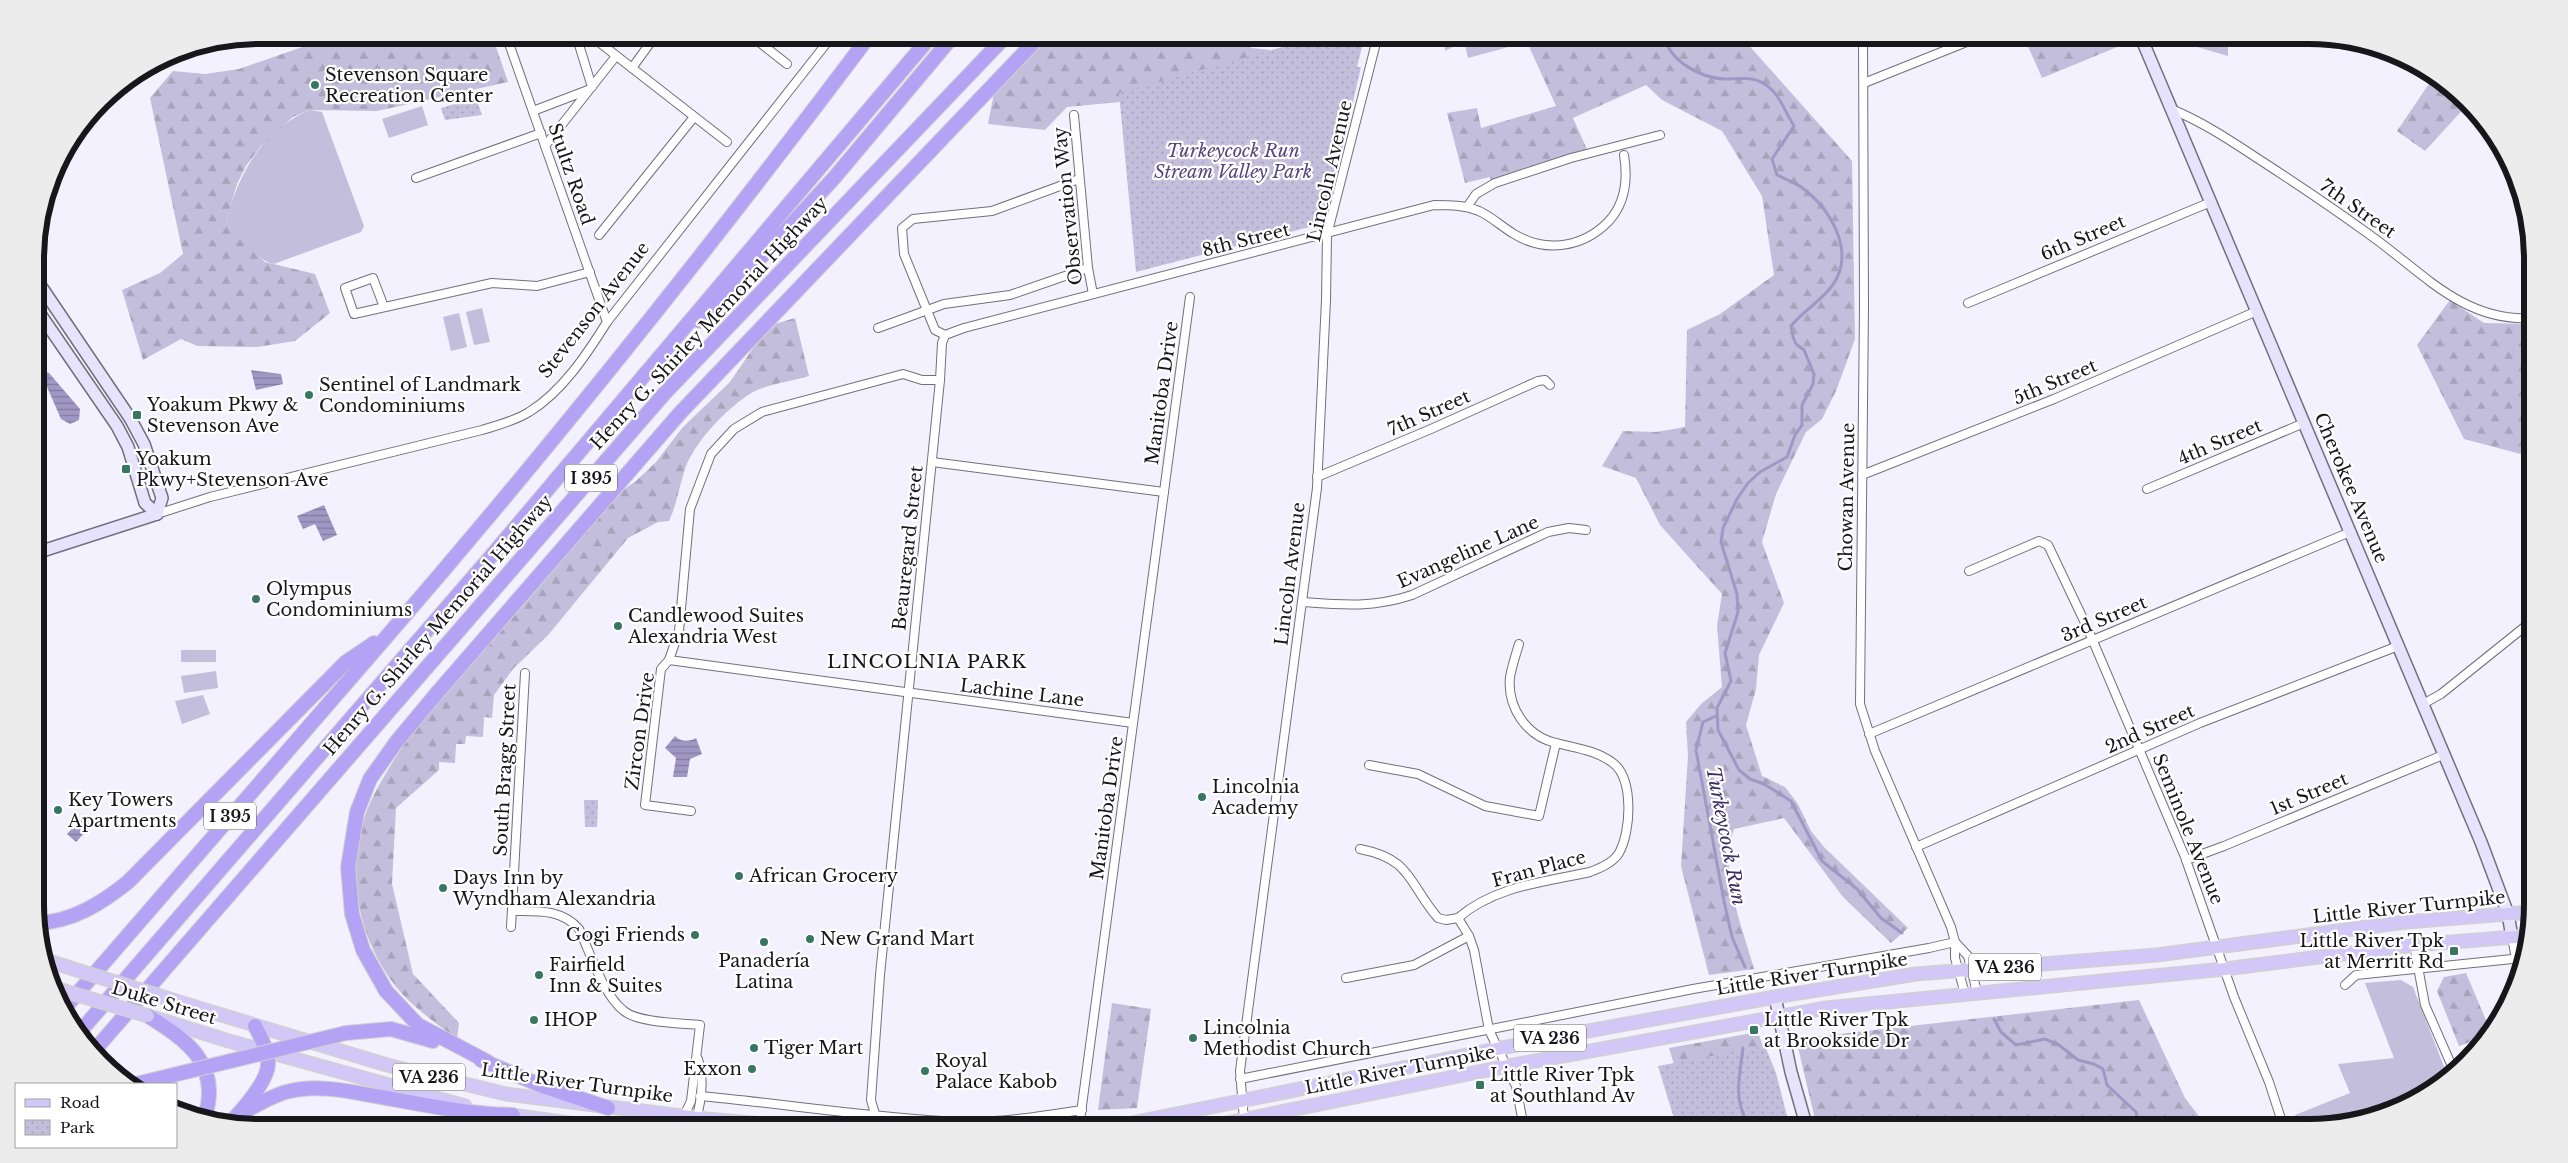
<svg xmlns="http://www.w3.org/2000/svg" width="2568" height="1163" viewBox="0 0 2568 1163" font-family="'Libre Baskerville',serif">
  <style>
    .green { fill: #c3bedb }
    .forest { fill: url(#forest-firs) }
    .park { fill: url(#park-dots) }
    .water { fill: url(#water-rules) }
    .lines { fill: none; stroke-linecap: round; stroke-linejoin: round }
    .stream { stroke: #a098c4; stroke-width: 3 }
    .street-casing { stroke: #72707b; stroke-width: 10 }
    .secondary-casing { stroke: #72707b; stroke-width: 14 }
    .primary-casing { stroke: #d1d0d1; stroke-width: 15 }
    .highway-casing { stroke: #d1d0d1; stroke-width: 16 }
    .street { stroke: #fff; stroke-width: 8 }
    .secondary { stroke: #e8e3fc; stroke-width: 11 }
    .primary { stroke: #d2c8f8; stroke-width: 12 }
    .highway { stroke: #b4a3f4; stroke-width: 14 }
    .primary-bridge-casing { stroke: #d1d0d1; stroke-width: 15; stroke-linecap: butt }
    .highway-bridge-casing { stroke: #d1d0d1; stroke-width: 16; stroke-linecap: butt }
    .primary-bridge { stroke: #d2c8f8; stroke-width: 12 }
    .highway-bridge { stroke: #b4a3f4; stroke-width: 14 }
    .poi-dot { fill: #387663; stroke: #fff; stroke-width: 2 }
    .labels { text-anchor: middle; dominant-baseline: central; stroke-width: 4.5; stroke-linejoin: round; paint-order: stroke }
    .shield { fill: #fff; stroke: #5d5c5f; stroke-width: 1 }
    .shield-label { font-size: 16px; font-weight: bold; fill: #17161b }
    .poi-label { font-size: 18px; fill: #17161b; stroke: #fff; text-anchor: start }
    .park-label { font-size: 18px; font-style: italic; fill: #544681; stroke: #fff }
    .street-label { font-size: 18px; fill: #17161b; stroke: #fff }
    .neighbourhood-label { font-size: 19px; letter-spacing: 1px; fill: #17161b; stroke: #fff }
    .water-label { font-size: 19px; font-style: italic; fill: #3c2d66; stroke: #fff }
    .rim { fill: none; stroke: #17161b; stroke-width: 6 }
  </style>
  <defs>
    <pattern id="forest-firs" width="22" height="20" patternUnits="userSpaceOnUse" patternTransform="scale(1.25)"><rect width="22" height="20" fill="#c3bedb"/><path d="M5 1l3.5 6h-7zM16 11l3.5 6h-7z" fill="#a7a3bb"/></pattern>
    <pattern id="park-dots" width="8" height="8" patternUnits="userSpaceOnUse" patternTransform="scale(1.25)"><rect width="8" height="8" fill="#c3bedb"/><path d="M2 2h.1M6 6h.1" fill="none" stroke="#a7a3bb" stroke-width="1.8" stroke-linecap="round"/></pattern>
    <pattern id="water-rules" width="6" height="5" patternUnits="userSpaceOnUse" patternTransform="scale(1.25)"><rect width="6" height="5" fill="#a098c4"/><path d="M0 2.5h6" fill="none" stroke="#817b9e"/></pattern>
  </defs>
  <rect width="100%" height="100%" fill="#f2f1fd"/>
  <g class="green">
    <path d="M422 106 428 125 389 138 382 119Z"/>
    <path d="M310 110 322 112 364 226 361 232 274 264C253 259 239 237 226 221 239 173 262 130 310 110Z"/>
    <path d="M482 308 490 342 474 345 466 312Z"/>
    <path d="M459 313 467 347 451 351 443 317Z"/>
    <rect x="181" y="650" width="35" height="12"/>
    <path d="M216 671 218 688 184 693 181 676Z"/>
    <path d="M203 695 210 714 182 724 175 701Z"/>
    <path d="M2401 980 2413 987 2448 1077C2409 1113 2352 1128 2300 1128L2295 1115 2350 1093 2338 1064 2394 1058 2365 983Z"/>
  </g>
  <g class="forest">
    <path d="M337 35H492L508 82 377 111 310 110 293 117 260 147 246 166 237 184 226 221 250 249 265 262 315 274 330 313 295 341 257 347 197 346 181 339 143 360 122 290 160 273 183 254 150 98 173 71 205 74 239 69Z"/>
    <path d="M1032 35H1225L1252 48 1270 50 1271 67 1141 100 1067 107 1045 130 988 124 998 72Z"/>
    <path d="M1445 35H1745V41L1852 161 1855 339 1836 391 1822 419 1806 432 1776 494 1762 542 1784 603 1759 655 1756 689 1746 725 1762 776 1785 787 1798 804 1811 831 1824 847 1908 928 1891 943 1843 897 1784 818 1734 829C1718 870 1743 928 1754 969L1709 975 1681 866 1688 756 1686 722 1701 704 1722 687 1717 626 1722 594 1660 525 1636 478 1602 466 1623 431 1656 432 1685 427 1687 330 1720 314 1774 275 1762 196 1722 131 1662 100 1646 85 1573 118 1590 156 1491 183 1490 177 1465 183 1447 113 1477 108 1481 128 1556 106 1527 42 1468 58 1464 41 1445 51Z"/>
    <path d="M2023 35H2118L2122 45 2042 78Z"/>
    <path d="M2156 35H2228V56Z"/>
    <path d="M2435 75 2446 81 2468 104 2425 151 2397 131Z"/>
    <path d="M2450 300 2484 323 2531 324 2532 457 2464 439 2417 345Z"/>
    <path d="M795 318 809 376C792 381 769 384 753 392 728 407 694 442 685 469 679 487 677 504 669 521L658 522 628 538 549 634 513 669 494 695 492 718 484 717 483 737 466 736 465 744H456L455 763 439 762V770L396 808 392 884 413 974 459 1023 457 1039C441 1027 424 1015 409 1001 365 958 344 885 362 825 370 796 388 770 404 744L594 510 636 481 656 462 683 427 730 382 768 326Z"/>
    <path d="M2466 973 2491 1032 2490 1035 2459 1046 2437 991 2444 977Z"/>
    <path d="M2139 1000 2185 1098 2208 1128H1820L1814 1115 1796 1039Z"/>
    <path d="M1112 1003 1151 1009 1137 1108 1098 1110Z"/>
    <path d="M1758 1032 1791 1128H1693L1669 1048Z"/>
  </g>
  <g class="park">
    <path d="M1325 35H1365L1357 67H1361L1325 223 1136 272 1119 93Z"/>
    <path d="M476 98 482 115 445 120 441 108Z"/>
    <path d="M584 800H598L597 827H585Z"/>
    <path d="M1765 1046 1776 1073 1790 1128H1677L1658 1066Z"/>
  </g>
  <g class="water">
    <path d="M251 370 281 374 283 384 256 390Z"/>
    <path d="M45 372 49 373 80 409 79 420 70 424 61 419 44 380 43 375Z"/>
    <path d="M324 505 337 535 323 541 315 524 303 529 297 516Z"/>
    <path d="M675 736C681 742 689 742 696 738L702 754 690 759 687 777H673L676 758 665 748Z"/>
    <path d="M83 817 91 826 76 842 67 834Z"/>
  </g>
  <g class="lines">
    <g class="stream">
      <path d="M1664 35C1669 61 1700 78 1725 79 1738 79 1751 76 1763 83 1779 92 1784 110 1794 126L1772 159 1777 175C1785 179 1794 182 1801 187 1830 208 1857 252 1832 286 1820 302 1803 311 1791 326L1793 337 1796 344 1804 350 1814 374 1813 384 1802 405V425L1795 435 1787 457 1760 472 1748 483 1737 499 1723 528 1721 542 1737 594 1738 612 1725 653 1731 681 1717 708 1718 730 1739 770 1750 779 1764 784 1791 801 1822 861 1857 889 1881 918 1902 933"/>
      <path d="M1716 716 1703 722 1696 750 1724 901 1732 937 1745 967"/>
      <path d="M1994 1019 2001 1032 2016 1045 2045 1039 2059 1045 2078 1060 2094 1064 2103 1069 2107 1085 2136 1112 2139 1128"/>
      <path d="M1743 1048C1740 1076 1733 1096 1747 1122L1743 1128"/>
    </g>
    <g class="street-casing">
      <g id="street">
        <path d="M506 35 607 322"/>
        <path d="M576 35 592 87"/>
        <path d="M590 35 632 68 656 35"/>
        <path d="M750 35 787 64"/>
        <path d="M1863 35 1864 306 1860 704 1875 751 1951 927 1955 942V958L1965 994"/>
        <path d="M632 68 727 142"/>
        <path d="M1864 83 1984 35"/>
        <path d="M2171 109C2203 122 2231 141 2260 160 2297 184 2334 209 2370 235 2421 271 2463 322 2531 318"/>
        <path d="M533 111 588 90"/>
        <path d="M1074 115 1088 268 1093 294"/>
        <path d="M545 146 616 56"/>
        <path d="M416 178 541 133"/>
        <path d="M1467 207 1476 194 1495 183 1571 158 1660 135"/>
        <path d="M599 235 694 117"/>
        <path d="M1968 303 2211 202"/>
        <path d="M384 307 373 278 345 288 354 314 492 283 537 286 590 272"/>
        <path d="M878 328 944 304 1010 295 1088 268"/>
        <path d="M945 335 964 328 1434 205C1450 205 1464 205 1479 211 1492 217 1502 227 1514 234 1545 253 1582 248 1608 222 1625 204 1628 179 1624 155"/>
        <path d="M945 335 935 330 904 254 902 228 913 219 992 211 1079 179"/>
        <path d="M932 462 1164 492"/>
        <path d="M1862 475 2054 399 2257 311"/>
        <path d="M1317 477 1431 429 1538 381 1545 380 1550 385"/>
        <path d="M2147 489 2304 423"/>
        <path d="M157 514 210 497 482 430C498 425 515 421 529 412 562 392 587 354 607 322L833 35"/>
        <path d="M1969 571 2039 541 2048 545 2087 627 2185 857 2234 997 2269 1082 2284 1128"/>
        <path d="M1302 602C1342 605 1373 608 1412 595L1548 532 1569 528 1586 530"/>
        <path d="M669 660 1133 723"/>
        <path d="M2423 704 2441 694 2532 621"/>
        <path d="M1869 734 2350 532"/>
        <path d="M1369 765 1418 774 1485 806 1539 816 1556 743"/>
        <path d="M691 811 645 805 661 669 669 660 679 631 690 509 711 454 734 429 762 412 903 374 922 380H940"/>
        <path d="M1916 847 2200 723 2398 646"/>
        <path d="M1360 849C1412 859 1408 883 1438 918L1446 920 1458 918 1469 936 1474 950 1489 1030 1516 1086 1524 1128"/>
        <path d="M2186 860 2224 846 2443 755"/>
        <path d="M512 911C538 911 562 909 579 929 590 952 603 995 624 1011 639 1023 680 1023 700 1025L691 1101 684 1116"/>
        <path d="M1458 918C1495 886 1544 882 1590 872 1600 868 1613 863 1619 853 1631 832 1634 779 1613 763 1596 750 1575 748 1556 743 1526 736 1507 707 1510 677 1512 666 1516 654 1519 644"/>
        <path d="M511 927 525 673"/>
        <path d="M2512 937 2516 959"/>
        <path d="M1955 942 1968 956 1977 992"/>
        <path d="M2414 945 2425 1005 2454 1071"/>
        <path d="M1346 978 1414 965 1469 936"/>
        <path d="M2345 985 2356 975 2522 958"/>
        <path d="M1240 1079 1693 989 1929 948 1955 942"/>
        <path d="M700 1096C787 1104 873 1118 961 1122 1001 1123 1042 1116 1082 1110"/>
        <path d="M1244 1120 1240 1071 1317 488 1326 300 1327 235 1378 35"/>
        <path d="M693 1128C701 1107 705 1080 698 1059"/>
        <path d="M879 1128 871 1100 880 975 940 380 942 343 945 335"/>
        <path d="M1079 1128 1190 297"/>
      </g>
    </g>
    <g class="secondary-casing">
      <g id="secondary">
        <path d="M2140 35 2481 842 2508 914 2512 937"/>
        <path d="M36 279 130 418 144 444 162 498 157 514"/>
        <path d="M36 308 117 426 128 447 145 503 157 514"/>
        <path d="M36 553 157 514"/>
        <path d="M1775 997 1791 1072 1807 1128"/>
      </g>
    </g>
    <g class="primary-casing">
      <g id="primary">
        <path d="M195 1007 387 1065 506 1094 706 1119 812 1128"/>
        <path d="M155 1018 229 1041 465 1106"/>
        <path d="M504 1114 606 1128"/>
        <path d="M1107 1128 1566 1035 1775 997 1916 974 2157 955 2406 922 2532 912"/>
        <path d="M1202 1128 1508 1066 1826 1008 2225 969 2414 945 2527 936"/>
      </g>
    </g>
    <g class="highway-casing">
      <g id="highway">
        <path d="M699 321 713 309 834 178 954 35"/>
        <path d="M37 923C72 922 102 903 128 882L346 662 374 643"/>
        <path d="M63 1010C171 884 280 760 388 635 556 441 716 240 870 35"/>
        <path d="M148 1016C188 1041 221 1064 205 1117"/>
        <path d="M346 1033 391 1029 433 1041"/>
        <path d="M78 1034 487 561 932 35"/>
        <path d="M93 1052 664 394 1007 35"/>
        <path d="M481 1060 540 1085 608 1108"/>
        <path d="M488 1062 418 1025 386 991 363 950 352 914 348 867 357 812 370 779 397 741 437 693 680 413 1041 35"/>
        <path d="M238 1114C256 1107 271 1095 290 1091 319 1084 352 1092 381 1097 425 1105 468 1114 513 1115"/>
        <path d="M231 1122C242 1110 269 1080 268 1063 268 1050 261 1038 255 1026"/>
      </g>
    </g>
    <use href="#street" class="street"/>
    <use href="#secondary" class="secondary"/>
    <use href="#primary" class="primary"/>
    <use href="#highway" class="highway"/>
    <g class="primary-bridge-casing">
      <g id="primary-bridge">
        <path d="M45 960 195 1007"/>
        <path d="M51 987 148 1016"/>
      </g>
    </g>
    <g class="highway-bridge-casing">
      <path id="highway-bridge" d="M136 1084 346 1033"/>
    </g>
    <use href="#primary-bridge" class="primary-bridge"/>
    <use href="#highway-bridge" class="highway-bridge"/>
  </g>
  <g class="poi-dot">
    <circle cx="315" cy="85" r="5"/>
    <circle cx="309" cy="395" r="5"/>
    <rect x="132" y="410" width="10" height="10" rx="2.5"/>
    <rect x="121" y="464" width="10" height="10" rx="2.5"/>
    <circle cx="256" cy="599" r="5"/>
    <circle cx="618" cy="626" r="5"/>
    <circle cx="1202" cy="797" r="5"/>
    <circle cx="58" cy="810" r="5"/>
    <circle cx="739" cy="876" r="5"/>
    <circle cx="443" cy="888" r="5"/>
    <circle cx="695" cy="935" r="5"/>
    <circle cx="810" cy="939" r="5"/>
    <circle cx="764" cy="942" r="5"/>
    <rect x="2449" y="946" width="10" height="10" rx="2.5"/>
    <circle cx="539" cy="975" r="5"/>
    <circle cx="534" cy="1020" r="5"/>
    <rect x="1749" y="1025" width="10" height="10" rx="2.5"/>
    <circle cx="1193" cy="1038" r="5"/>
    <circle cx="754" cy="1048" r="5"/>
    <circle cx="752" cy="1069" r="5"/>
    <circle cx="925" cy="1071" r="5"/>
    <rect x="1475" y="1080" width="10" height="10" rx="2.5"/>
  </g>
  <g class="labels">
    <g class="shield">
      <rect x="565" y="464.5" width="52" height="27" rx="4"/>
      <rect x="204" y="802.5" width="52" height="27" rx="4"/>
      <rect x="1969" y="953.5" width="72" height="27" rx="4"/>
      <rect x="1514" y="1024.5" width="72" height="27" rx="4"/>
      <rect x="393" y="1063.5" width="72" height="27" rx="4"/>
    </g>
    <g class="shield-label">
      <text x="591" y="478">I 395</text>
      <text x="230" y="816">I 395</text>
      <text x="2005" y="967">VA 236</text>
      <text x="1550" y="1038">VA 236</text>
      <text x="429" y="1077">VA 236</text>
    </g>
    <g class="poi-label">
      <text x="325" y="75">Stevenson Square<tspan x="325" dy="21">Recreation Center</tspan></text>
      <text x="319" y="385">Sentinel of Landmark<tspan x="319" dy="21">Condominiums</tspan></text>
      <text x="147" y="405">Yoakum Pkwy &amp;<tspan x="147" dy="21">Stevenson Ave</tspan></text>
      <text x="136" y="459">Yoakum<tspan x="136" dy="21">Pkwy+Stevenson Ave</tspan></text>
      <text x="266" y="589">Olympus<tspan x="266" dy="21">Condominiums</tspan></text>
      <text x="628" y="616">Candlewood Suites<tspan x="628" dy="21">Alexandria West</tspan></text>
      <text x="1212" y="787">Lincolnia<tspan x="1212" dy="21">Academy</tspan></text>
      <text x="68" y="800">Key Towers<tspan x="68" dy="21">Apartments</tspan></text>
      <text x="749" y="876">African Grocery</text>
      <text x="453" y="878">Days Inn by<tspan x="453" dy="21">Wyndham Alexandria</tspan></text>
      <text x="685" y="935" text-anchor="end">Gogi Friends</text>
      <text x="820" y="939">New Grand Mart</text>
      <text x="2444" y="941" text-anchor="end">Little River Tpk<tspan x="2444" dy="21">at Merritt Rd</tspan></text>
      <text x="764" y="961" text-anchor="middle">Panadería<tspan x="764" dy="21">Latina</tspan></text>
      <text x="549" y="965">Fairfield<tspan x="549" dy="21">Inn &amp; Suites</tspan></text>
      <text x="544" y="1020">IHOP</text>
      <text x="1764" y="1020">Little River Tpk<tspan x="1764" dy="21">at Brookside Dr</tspan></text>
      <text x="1203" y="1028">Lincolnia<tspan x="1203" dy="21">Methodist Church</tspan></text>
      <text x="764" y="1048">Tiger Mart</text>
      <text x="935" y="1061">Royal<tspan x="935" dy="21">Palace Kabob</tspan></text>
      <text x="742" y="1069" text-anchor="end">Exxon</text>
      <text x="1490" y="1075">Little River Tpk<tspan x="1490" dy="21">at Southland Av</tspan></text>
    </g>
    <g class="park-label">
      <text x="1233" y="151">Turkeycock Run<tspan x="1233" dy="21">Stream Valley Park</tspan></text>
    </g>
    <g class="street-label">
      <text transform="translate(1330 171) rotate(-77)">Lincoln Avenue</text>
      <text transform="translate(571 174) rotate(71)">Stultz Road</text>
      <text transform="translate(1068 206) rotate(-96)">Observation Way</text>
      <text transform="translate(2358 209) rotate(35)">7th Street</text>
      <text transform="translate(2083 238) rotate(-23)">6th Street</text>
      <text transform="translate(1246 240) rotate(-14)">8th Street</text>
      <text transform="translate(594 310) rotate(-52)">Stevenson Avenue</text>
      <text transform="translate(709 323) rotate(-47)">Henry G. Shirley Memorial Highway</text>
      <text transform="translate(2055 382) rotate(-23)">5th Street</text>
      <text transform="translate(1162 393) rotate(-82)">Manitoba Drive</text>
      <text transform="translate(1429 413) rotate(-24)">7th Street</text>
      <text transform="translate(2220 442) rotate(-23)">4th Street</text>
      <text transform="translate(2351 488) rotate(67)">Cherokee Avenue</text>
      <text transform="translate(1847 497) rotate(-89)">Chowan Avenue</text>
      <text transform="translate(908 548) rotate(-84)">Beauregard Street</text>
      <text transform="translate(1468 552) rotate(-24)">Evangeline Lane</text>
      <text transform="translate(1290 574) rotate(-83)">Lincoln Avenue</text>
      <text transform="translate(2104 619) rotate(-23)">3rd Street</text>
      <text transform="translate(438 625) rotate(-49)">Henry G. Shirley Memorial Highway</text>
      <text transform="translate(1022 693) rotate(7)">Lachine Lane</text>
      <text transform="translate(2150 729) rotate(-24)">2nd Street</text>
      <text transform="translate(640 731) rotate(-82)">Zircon Drive</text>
      <text transform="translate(505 770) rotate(-87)">South Bragg Street</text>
      <text transform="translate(2309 794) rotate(-23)">1st Street</text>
      <text transform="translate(1107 808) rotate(-82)">Manitoba Drive</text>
      <text transform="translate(2188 829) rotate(68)">Seminole Avenue</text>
      <text transform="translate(1539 869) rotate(-15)">Fran Place</text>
      <text transform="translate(2409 907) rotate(-6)">Little River Turnpike</text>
      <text transform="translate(1812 974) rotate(-9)">Little River Turnpike</text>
      <text transform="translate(164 1003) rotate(17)">Duke Street</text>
      <text transform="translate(1400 1070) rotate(-11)">Little River Turnpike</text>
      <text transform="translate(577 1083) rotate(8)">Little River Turnpike</text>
    </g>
    <g class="neighbourhood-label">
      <text x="927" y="661">LINCOLNIA PARK</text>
    </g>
    <g class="water-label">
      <text transform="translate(1726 836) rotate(79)">Turkeycock Run</text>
    </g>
  </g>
  <path d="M0 0H2568V1163H0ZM259 44H2309A215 215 0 0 1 2524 259V904A215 215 0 0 1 2309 1119H259A215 215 0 0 1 44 904V259A215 215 0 0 1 259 44Z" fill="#ececed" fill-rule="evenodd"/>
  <path class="rim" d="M259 44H2309A215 215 0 0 1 2524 259V904A215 215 0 0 1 2309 1119H259A215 215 0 0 1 44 904V259A215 215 0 0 1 259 44Z"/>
  <rect x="15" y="1083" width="162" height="65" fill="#ffffff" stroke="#a2a2a4"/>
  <rect x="25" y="1099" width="25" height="8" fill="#d2c8f8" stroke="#a2a2a4"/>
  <text x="60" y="1108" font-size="15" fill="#17161b">Road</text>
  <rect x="25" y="1120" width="25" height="15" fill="url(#park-dots)" stroke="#a2a2a4"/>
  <text x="60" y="1133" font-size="15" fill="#17161b">Park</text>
</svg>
